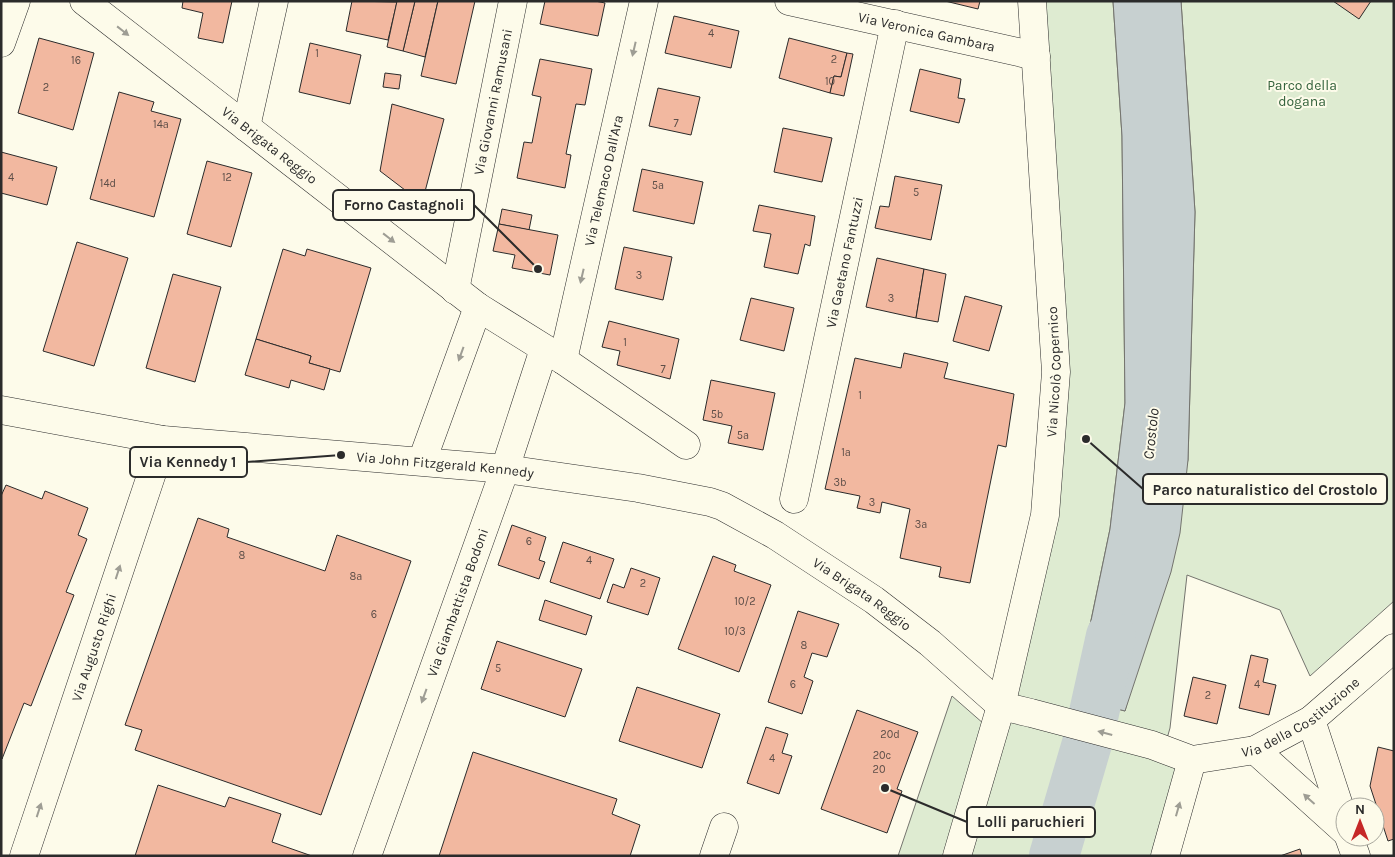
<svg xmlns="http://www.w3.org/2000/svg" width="1395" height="857" viewBox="0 0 1395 857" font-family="Karla,sans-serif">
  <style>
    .green { fill: #deebd1; stroke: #74746e }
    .water { fill: #c7d0d0; stroke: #74746e }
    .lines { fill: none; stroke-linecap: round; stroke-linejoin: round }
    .river { stroke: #c7d0d0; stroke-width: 50 }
    .building { fill: #f2b8a0; stroke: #2b2b2b }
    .minor-casing { stroke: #2b2b2b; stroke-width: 29 }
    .minor { stroke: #fdfbea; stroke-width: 28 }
    .oneway { fill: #9e9d94 }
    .labels { text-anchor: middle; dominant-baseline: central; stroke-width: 4; stroke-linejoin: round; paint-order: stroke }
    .number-label { font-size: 11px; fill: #5d4e48 }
    .street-label { font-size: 14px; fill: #2b2b2b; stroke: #fdfbea }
    .park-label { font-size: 14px; fill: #34623c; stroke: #fdfbea }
    .water-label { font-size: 15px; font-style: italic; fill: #2b2b2b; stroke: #fdfbea }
    .leader { fill: none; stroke: #2b2b2b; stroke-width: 2 }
    .callout-dot { fill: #2b2b2b; stroke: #fdfbea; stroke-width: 2 }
    .callout { fill: #fdfbea; stroke: #2b2b2b; stroke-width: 2 }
    .callout-label { font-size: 15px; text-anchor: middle; font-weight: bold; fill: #2b2b2b }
  </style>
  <rect width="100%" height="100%" fill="#fdfbea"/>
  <g class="green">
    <path d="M1032 1H1113L1122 136 1125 403 1110 529 1075 697 1125 711 1188 460 1195 212 1181 1H1394V601L1310 676 1280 610 1187 575 1170 728 1164 749 1192 760 1165 856H1070L1099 753 1063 742 1031 856H957L1001 706 1056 372Z"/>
    <path d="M952 696 984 724 945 856H898Z"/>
  </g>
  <g class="water">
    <path d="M1113 1H1181L1195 212 1188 460 1180 533 1171 572 1125 711 1075 698 1110 529 1125 403 1122 136Z"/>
    <path d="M1063 742 1099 752 1070 856H1031Z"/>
  </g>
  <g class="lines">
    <path class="river" d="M1054 856 1088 740 1111 636"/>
  </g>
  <g class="building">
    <path d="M183 1H232L223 43 198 38 203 13 182 8Z"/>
    <path d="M352 1 397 2 388 40 346 31Z"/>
    <path d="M415 1H438L425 57 403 51Z"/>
    <path d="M415 1 403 51 387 47 397 1Z"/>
    <path d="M438 1H475L456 84 421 76Z"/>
    <path d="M545 1H595L605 3 598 36 540 24Z"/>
    <path d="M945 1H980L978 9Z"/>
    <path d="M1333 1H1371L1359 19Z"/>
    <path d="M674 16 739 31 731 68 665 53Z"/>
    <path d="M39 38 94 53 73 130 18 113Z"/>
    <path d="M789 38 847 53 841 77 834 76 830 93 779 78Z"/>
    <path d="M310 43 361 55 350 104 299 92Z"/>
    <path d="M847 53 853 54 844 96 830 93 834 76 841 77Z"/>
    <path d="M540 59 592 69 585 105 576 104 566 154 571 155 565 188 517 178 524 142 532 143 541 97 532 95Z"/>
    <path d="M920 69 961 79 958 98 965 99 959 123 910 111Z"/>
    <path d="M385 73 401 75 399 89 383 87Z"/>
    <path d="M658 88 700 97 691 135 649 126Z"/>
    <path d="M119 92 154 102 151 111 181 119 154 217 90 199Z"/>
    <path d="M392 104 444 119 422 203 380 171Z"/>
    <path d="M783 128 832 138 822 182 774 172Z"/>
    <path d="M1 152 57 167 47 205 1 193Z"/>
    <path d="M207 161 252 173 231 247 187 234Z"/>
    <path d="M642 169 703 182 694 224 633 211Z"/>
    <path d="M895 176 942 185 931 240 875 228 880 206 889 207Z"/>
    <path d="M759 205 815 216 810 246 805 244 798 274 764 267 771 234 753 231Z"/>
    <path d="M502 209 532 215 529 230 499 224Z"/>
    <path d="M499 224 558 235 550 275 512 268 515 255 493 251Z"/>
    <path d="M77 242 128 258 94 366 43 351Z"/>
    <path d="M624 247 672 257 663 300 615 289Z"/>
    <path d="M283 249 305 256 307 249 371 268 340 372 309 363 311 356 256 339Z"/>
    <path d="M877 258 924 269 916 318 866 307Z"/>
    <path d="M924 269 946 274 938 322 916 318Z"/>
    <path d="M173 274 221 287 195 382 146 368Z"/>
    <path d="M965 296 1002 306 989 351 953 341Z"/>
    <path d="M751 298 794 308 784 351 740 340Z"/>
    <path d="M609 321 679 339 670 379 617 365 620 351 602 347Z"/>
    <path d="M256 339 311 356 309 363 330 369 324 390 291 380 289 388 245 375Z"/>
    <path d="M904 353 948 363 944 378 1014 394 1006 447 998 445 970 583 939 577 941 567 900 558 910 509 882 502 880 513 857 508 860 496 825 489 855 358 901 368Z"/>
    <path d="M711 380 775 393 763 450 728 443 732 426 703 420Z"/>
    <path d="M6 485 42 499 45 491 88 508 78 535 87 539 66 592 74 595 31 706 24 703 2 759 1 496Z"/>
    <path d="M198 518 229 529 227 537 325 571 337 535 411 561 321 815 135 750 142 730 125 725Z"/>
    <path d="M512 525 546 537 539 560 545 562 539 579 498 565Z"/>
    <path d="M563 542 614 559 600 599 550 582Z"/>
    <path d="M713 556 736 565 734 571 771 585 739 672 678 649Z"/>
    <path d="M631 568 660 578 648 615 607 602 613 584 624 588Z"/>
    <path d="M545 600 592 616 586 635 539 620Z"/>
    <path d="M798 611 839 624 827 657 812 653 804 677 813 681 802 714 768 702Z"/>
    <path d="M497 641 582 669 565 717 481 689Z"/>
    <path d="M1251 655 1268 659 1263 682 1276 685 1269 715 1239 708Z"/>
    <path d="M1193 677 1226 685 1217 724 1184 716Z"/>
    <path d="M637 687 720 714 702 768 619 741Z"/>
    <path d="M857 710 918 732 897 789 902 791 887 833 821 809Z"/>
    <path d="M766 727 788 734 782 753 792 756 779 794 747 783Z"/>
    <path d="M1378 747 1394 751V839L1388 841 1370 786Z"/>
    <path d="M473 752 617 799 612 814 640 825 630 856H439Z"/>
    <path d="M158 785 225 807 229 797 281 814 272 842 312 856H135Z"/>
    <path d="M1300 849 1302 856H1280Z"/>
  </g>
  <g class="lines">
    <g class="minor-casing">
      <g id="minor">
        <path id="s1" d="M84 1 478 307 422 461"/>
        <path id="s2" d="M789 1 1036 56"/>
        <path d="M1 43 16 1"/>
        <path d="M246 127 274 1"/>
        <path id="s3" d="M455 290 513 1"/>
        <path d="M478 307 563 360 686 445"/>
        <path id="s4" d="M563 360 644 1"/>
        <path id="s5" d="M1 410 163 440 505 469 638 488 710 502 722 506 775 535 874 600 930 643 1001 706"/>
        <path id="s6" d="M794 499 895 24"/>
        <path id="s7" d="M1001 706 1031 713 1152 745 1192 760 1255 750 1311 720 1394 648"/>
        <path d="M1311 720 1345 824"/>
        <path d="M1255 750 1345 831"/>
        <path d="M1349 837 1356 856"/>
        <path id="s8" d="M24 856 163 440"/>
        <path id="s9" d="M367 856 505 469 544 349"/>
        <path d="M714 856 724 827"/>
        <path id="s10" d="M957 856 1001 706 1045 515 1056 372 1032 1"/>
        <path d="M1165 856 1192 760"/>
      </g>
    </g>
    <use href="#minor" class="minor"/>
  </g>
  <defs><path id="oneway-solid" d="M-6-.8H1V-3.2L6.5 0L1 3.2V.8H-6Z" transform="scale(1.25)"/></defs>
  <g class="oneway">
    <use href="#oneway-solid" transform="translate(123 31) rotate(38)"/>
    <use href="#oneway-solid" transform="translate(634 49) rotate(103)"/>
    <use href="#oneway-solid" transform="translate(389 238) rotate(38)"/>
    <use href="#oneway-solid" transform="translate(582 276) rotate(103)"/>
    <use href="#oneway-solid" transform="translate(461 354) rotate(110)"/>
    <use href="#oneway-solid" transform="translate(118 572) rotate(-72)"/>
    <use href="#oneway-solid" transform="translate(424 696) rotate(110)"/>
    <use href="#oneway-solid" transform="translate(1105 733) rotate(-165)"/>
    <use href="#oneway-solid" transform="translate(1309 799) rotate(-138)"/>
    <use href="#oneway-solid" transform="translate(1178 809) rotate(-74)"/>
    <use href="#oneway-solid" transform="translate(39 810) rotate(-72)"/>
  </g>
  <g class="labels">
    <g class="number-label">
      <text x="711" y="33">4</text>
      <text x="317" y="53">1</text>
      <text x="834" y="59">2</text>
      <text x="76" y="60">16</text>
      <text x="830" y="81">10</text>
      <text x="46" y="87">2</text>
      <text x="676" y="123">7</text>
      <text x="161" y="124">14a</text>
      <text x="11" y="177">4</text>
      <text x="227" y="177">12</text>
      <text x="108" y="183">14d</text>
      <text x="658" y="185">5a</text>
      <text x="916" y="192">5</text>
      <text x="639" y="275">3</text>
      <text x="891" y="298">3</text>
      <text x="625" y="342">1</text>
      <text x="663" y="369">7</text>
      <text x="860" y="395">1</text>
      <text x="717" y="414">5b</text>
      <text x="743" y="435">5a</text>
      <text x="846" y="452">1a</text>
      <text x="840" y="482">3b</text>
      <text x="872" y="502">3</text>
      <text x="921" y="524">3a</text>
      <text x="529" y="541">6</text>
      <text x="242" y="555">8</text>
      <text x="589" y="560">4</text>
      <text x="356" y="576">8a</text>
      <text x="643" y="583">2</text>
      <text x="745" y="601">10/2</text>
      <text x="374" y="614">6</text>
      <text x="735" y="631">10/3</text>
      <text x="804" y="645">8</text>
      <text x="498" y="668">5</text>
      <text x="793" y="684">6</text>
      <text x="1257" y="684">4</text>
      <text x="1208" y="695">2</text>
      <text x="890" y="734">20d</text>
      <text x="882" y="755">20c</text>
      <text x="772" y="758">4</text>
      <text x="879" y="769">20</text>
    </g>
    <g class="street-label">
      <text stroke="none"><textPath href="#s2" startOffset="141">Via Veronica Gambara</textPath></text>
      <text stroke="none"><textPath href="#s3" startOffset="192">Via Giovanni Ramusani</textPath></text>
      <text stroke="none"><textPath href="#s1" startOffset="235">Via Brigata Reggio</textPath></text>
      <text stroke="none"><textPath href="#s4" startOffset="184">Via Telemaco Dall'Ara</textPath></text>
      <text stroke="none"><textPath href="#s6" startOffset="242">Via Gaetano Fantuzzi</textPath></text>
      <text stroke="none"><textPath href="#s10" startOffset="496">Via Nicolò Copernico</textPath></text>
      <text stroke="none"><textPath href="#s5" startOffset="448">Via John Fitzgerald Kennedy</textPath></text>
      <text stroke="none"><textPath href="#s5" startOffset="894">Via Brigata Reggio</textPath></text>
      <text stroke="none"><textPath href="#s9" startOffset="269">Via Giambattista Bodoni</textPath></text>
      <text stroke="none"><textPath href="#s8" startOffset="220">Via Augusto Righi</textPath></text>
      <text stroke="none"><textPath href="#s7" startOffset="318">Via della Costituzione</textPath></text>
    </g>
    <g class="park-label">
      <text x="1302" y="85">Parco della<tspan x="1302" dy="16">dogana</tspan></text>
    </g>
    <g class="water-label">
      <text transform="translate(1151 434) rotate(-84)">Crostolo</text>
    </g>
  </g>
  <path class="leader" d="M538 269L474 205M341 455L247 462M1086 439L1143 489M885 788L967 822"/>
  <g class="callout-dot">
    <circle cx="538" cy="269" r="5"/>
    <circle cx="341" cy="455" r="5"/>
    <circle cx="1086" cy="439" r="5"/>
    <circle cx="885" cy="788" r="5"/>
  </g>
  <g class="callout">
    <rect x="333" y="190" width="141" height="30" rx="5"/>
    <rect x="130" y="447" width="117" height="30" rx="5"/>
    <rect x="1143" y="474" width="244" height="30" rx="5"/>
    <rect x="967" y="807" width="128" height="30" rx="5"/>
  </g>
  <g class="callout-label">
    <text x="404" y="210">Forno Castagnoli</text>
    <text x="188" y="467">Via Kennedy 1</text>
    <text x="1265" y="495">Parco naturalistico del Crostolo</text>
    <text x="1031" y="827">Lolli paruchieri</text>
  </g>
  <rect width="1395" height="857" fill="none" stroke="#2b2b2b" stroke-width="5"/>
  <g transform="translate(1360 822)"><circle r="24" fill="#fdfbea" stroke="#a9a89e"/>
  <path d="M0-4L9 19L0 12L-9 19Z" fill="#c62828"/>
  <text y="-8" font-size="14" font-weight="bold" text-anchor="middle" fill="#2b2b2b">N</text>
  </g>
</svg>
